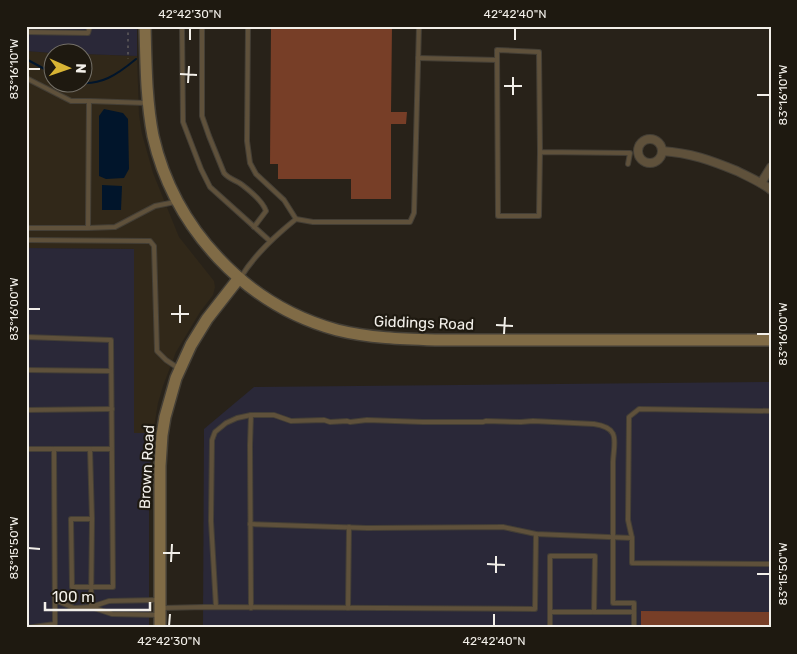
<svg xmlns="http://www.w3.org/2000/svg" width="797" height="654" viewBox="0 0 797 654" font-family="Rubik,sans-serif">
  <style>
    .built { fill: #312819 }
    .industrial { fill: #2a2838 }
    .water { fill: #01152b }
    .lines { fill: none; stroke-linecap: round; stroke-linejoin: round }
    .stream { stroke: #01152b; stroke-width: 2 }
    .building { fill: #773e27 }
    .lane-casing { stroke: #443f36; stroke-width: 6 }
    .street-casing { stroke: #443f36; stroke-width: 10 }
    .secondary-casing { stroke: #443f36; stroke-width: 14 }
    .path { stroke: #7c776f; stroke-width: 1; stroke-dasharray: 2.5 4; stroke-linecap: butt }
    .lane { stroke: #5f513b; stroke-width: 4 }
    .street { stroke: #5f513b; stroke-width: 8 }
    .secondary { stroke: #806b46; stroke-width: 11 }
    .ticks { fill: none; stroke: #f2efe9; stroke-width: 2 }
    .labels { text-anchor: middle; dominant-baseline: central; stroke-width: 4.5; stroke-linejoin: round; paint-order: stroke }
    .street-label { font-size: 15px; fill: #f2efe9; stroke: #1e1910 }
    .neatline { fill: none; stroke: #f2efe9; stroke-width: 2 }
    .ticks-label { font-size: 12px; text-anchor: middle; fill: #f2efe9 }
  </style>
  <rect width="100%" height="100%" fill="#282219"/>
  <path class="built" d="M26 51 52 53V82H82L83 54 137 56 139 115 142 134 153 173 179 237 214 281 215 287 213 295 200 312 176 352 163 386 158 403 153 433H134V249L26 248Z"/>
  <g class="industrial">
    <path d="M26 26H137V56L83 54 82 52 52 53 26 51Z"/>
    <path d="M26 248 134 249V433H153L149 478V628H26Z"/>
    <path d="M771 382V628H203L204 429 254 387Z"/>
  </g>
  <g class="water">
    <path d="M104 109 123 113 128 119 129 169 124 178 106 179 99 176V116Z"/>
    <path d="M102 185 122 186 121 210H102Z"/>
  </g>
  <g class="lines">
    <g class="stream">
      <path d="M26 59 52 73"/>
      <path d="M75 82C100 87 118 74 136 59"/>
    </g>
  </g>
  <g class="building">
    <path d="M271 26H392L391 112H407L406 124H391V199H351V179H278V164H270Z"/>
    <path d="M641 611 771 612V628H641Z"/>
  </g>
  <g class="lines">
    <g class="lane-casing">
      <g id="lane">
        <path d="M182 26 183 122 201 169 210 187 270 241"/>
        <path d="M202 26V116L209 136 224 173C229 179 235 180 241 184 249 190 263 202 266 211L254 227"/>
        <path d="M248 26 247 141 250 163 256 174 284 200 296 219 313 222H410L414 213 419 26"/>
        <path d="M26 32 88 33 90 26"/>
        <path d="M418 58 497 60"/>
        <path d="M26 78 71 101H89L146 103"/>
        <path d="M89 101 88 228 115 227 155 206 175 202"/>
        <path d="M540 152 539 52 497 50 498 216H539L540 152 630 153 628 164"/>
        <path d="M26 228H88"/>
        <path d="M26 240 150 241 154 246 157 351 166 360 178 368"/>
        <path d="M241 277C255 254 275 236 296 219"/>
        <path d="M26 337 111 340 113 587H72L71 519H92"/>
        <path d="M26 370 111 371"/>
        <path d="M26 410 112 409"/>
        <path d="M26 449H54"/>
        <path d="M250 524 367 528 503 527 536 534 632 538V563L771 564"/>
        <path d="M632 538 628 520 629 417 639 409 771 411"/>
        <path d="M55 600 74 608 91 607 92 519 90 449H111"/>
        <path d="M91 607 112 614 158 615"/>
        <path d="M91 607 109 601 158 600"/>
        <path d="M216 607 211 521 212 440 215 432 226 423 237 418 251 415H274L291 421 324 420 330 422 347 421 350 422 367 420 423 422H483L486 421 521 422 533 421 594 424C621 428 614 441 613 462V603H634V612"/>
        <path d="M162 608 205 607 535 609 536 534"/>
        <path d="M251 608 250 445 251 415"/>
        <path d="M348 608 349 527"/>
        <path d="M550 612H594"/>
        <path d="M26 628 55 624 54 449H90"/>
        <path d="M550 628V556H595L594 612H634V628"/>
      </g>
    </g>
    <g class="street-casing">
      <g id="street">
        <circle cx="650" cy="151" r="12"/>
        <path d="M662 151C691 153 710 160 737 171 749 177 761 182 771 190"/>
        <path d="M761 183 771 167"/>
      </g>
    </g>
    <g class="secondary-casing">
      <g id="secondary">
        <path d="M145 26C146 63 146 100 153 136 174 228 245 305 337 330 369 338 402 339 435 340H771"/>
        <path d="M160 628V466L162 435 165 417 176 378 191 345 207 319 239 278"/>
      </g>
    </g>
    <path class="path" d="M128 26V59"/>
    <use href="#lane" class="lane"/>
    <use href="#street" class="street"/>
    <use href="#secondary" class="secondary"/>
  </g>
  <path class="ticks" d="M190 40V28M515 40V28M28 69H40M180 74 197 75M188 83 189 66M504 86H522M513 95V77M757 95H770M28 309H40M171 314H189M180 323V305M496 325 513 326M504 334 505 317M757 334H770M28 548 40 549M163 553H180M171 562 172 544M487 564 505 565M496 573V556M757 574H770M169 626 170 614M494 626V614"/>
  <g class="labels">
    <g class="street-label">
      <text transform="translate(424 323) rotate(2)">Giddings Road</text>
      <text transform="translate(147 467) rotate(-87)">Brown Road</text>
    </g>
  </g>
  <rect width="797" height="654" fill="none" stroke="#1e1910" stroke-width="55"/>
  <g transform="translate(68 68) rotate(92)"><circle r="24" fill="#1e1910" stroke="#736f67"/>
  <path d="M0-4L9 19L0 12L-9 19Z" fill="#d8b434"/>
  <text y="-8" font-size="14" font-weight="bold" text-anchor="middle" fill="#f2efe9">N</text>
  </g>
  <path d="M45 602v8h105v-8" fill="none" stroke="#f2efe9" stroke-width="2.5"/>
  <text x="52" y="602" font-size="15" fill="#f2efe9" stroke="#1e1910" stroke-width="4" paint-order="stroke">100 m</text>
  <rect x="28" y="28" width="742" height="598" class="neatline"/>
  <g class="ticks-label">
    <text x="190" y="18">42°42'30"N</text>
    <text x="515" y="18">42°42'40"N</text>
    <text transform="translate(14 69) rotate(-90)" y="4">83°16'10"W</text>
    <text transform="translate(783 95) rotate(-90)" y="4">83°16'10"W</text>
    <text transform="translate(14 309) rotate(-90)" y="4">83°16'00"W</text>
    <text transform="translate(783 334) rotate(-90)" y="4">83°16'00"W</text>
    <text transform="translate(14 548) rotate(-90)" y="4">83°15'50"W</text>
    <text transform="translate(783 574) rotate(-90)" y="4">83°15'50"W</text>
    <text x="169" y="645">42°42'30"N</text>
    <text x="494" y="645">42°42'40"N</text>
  </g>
</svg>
